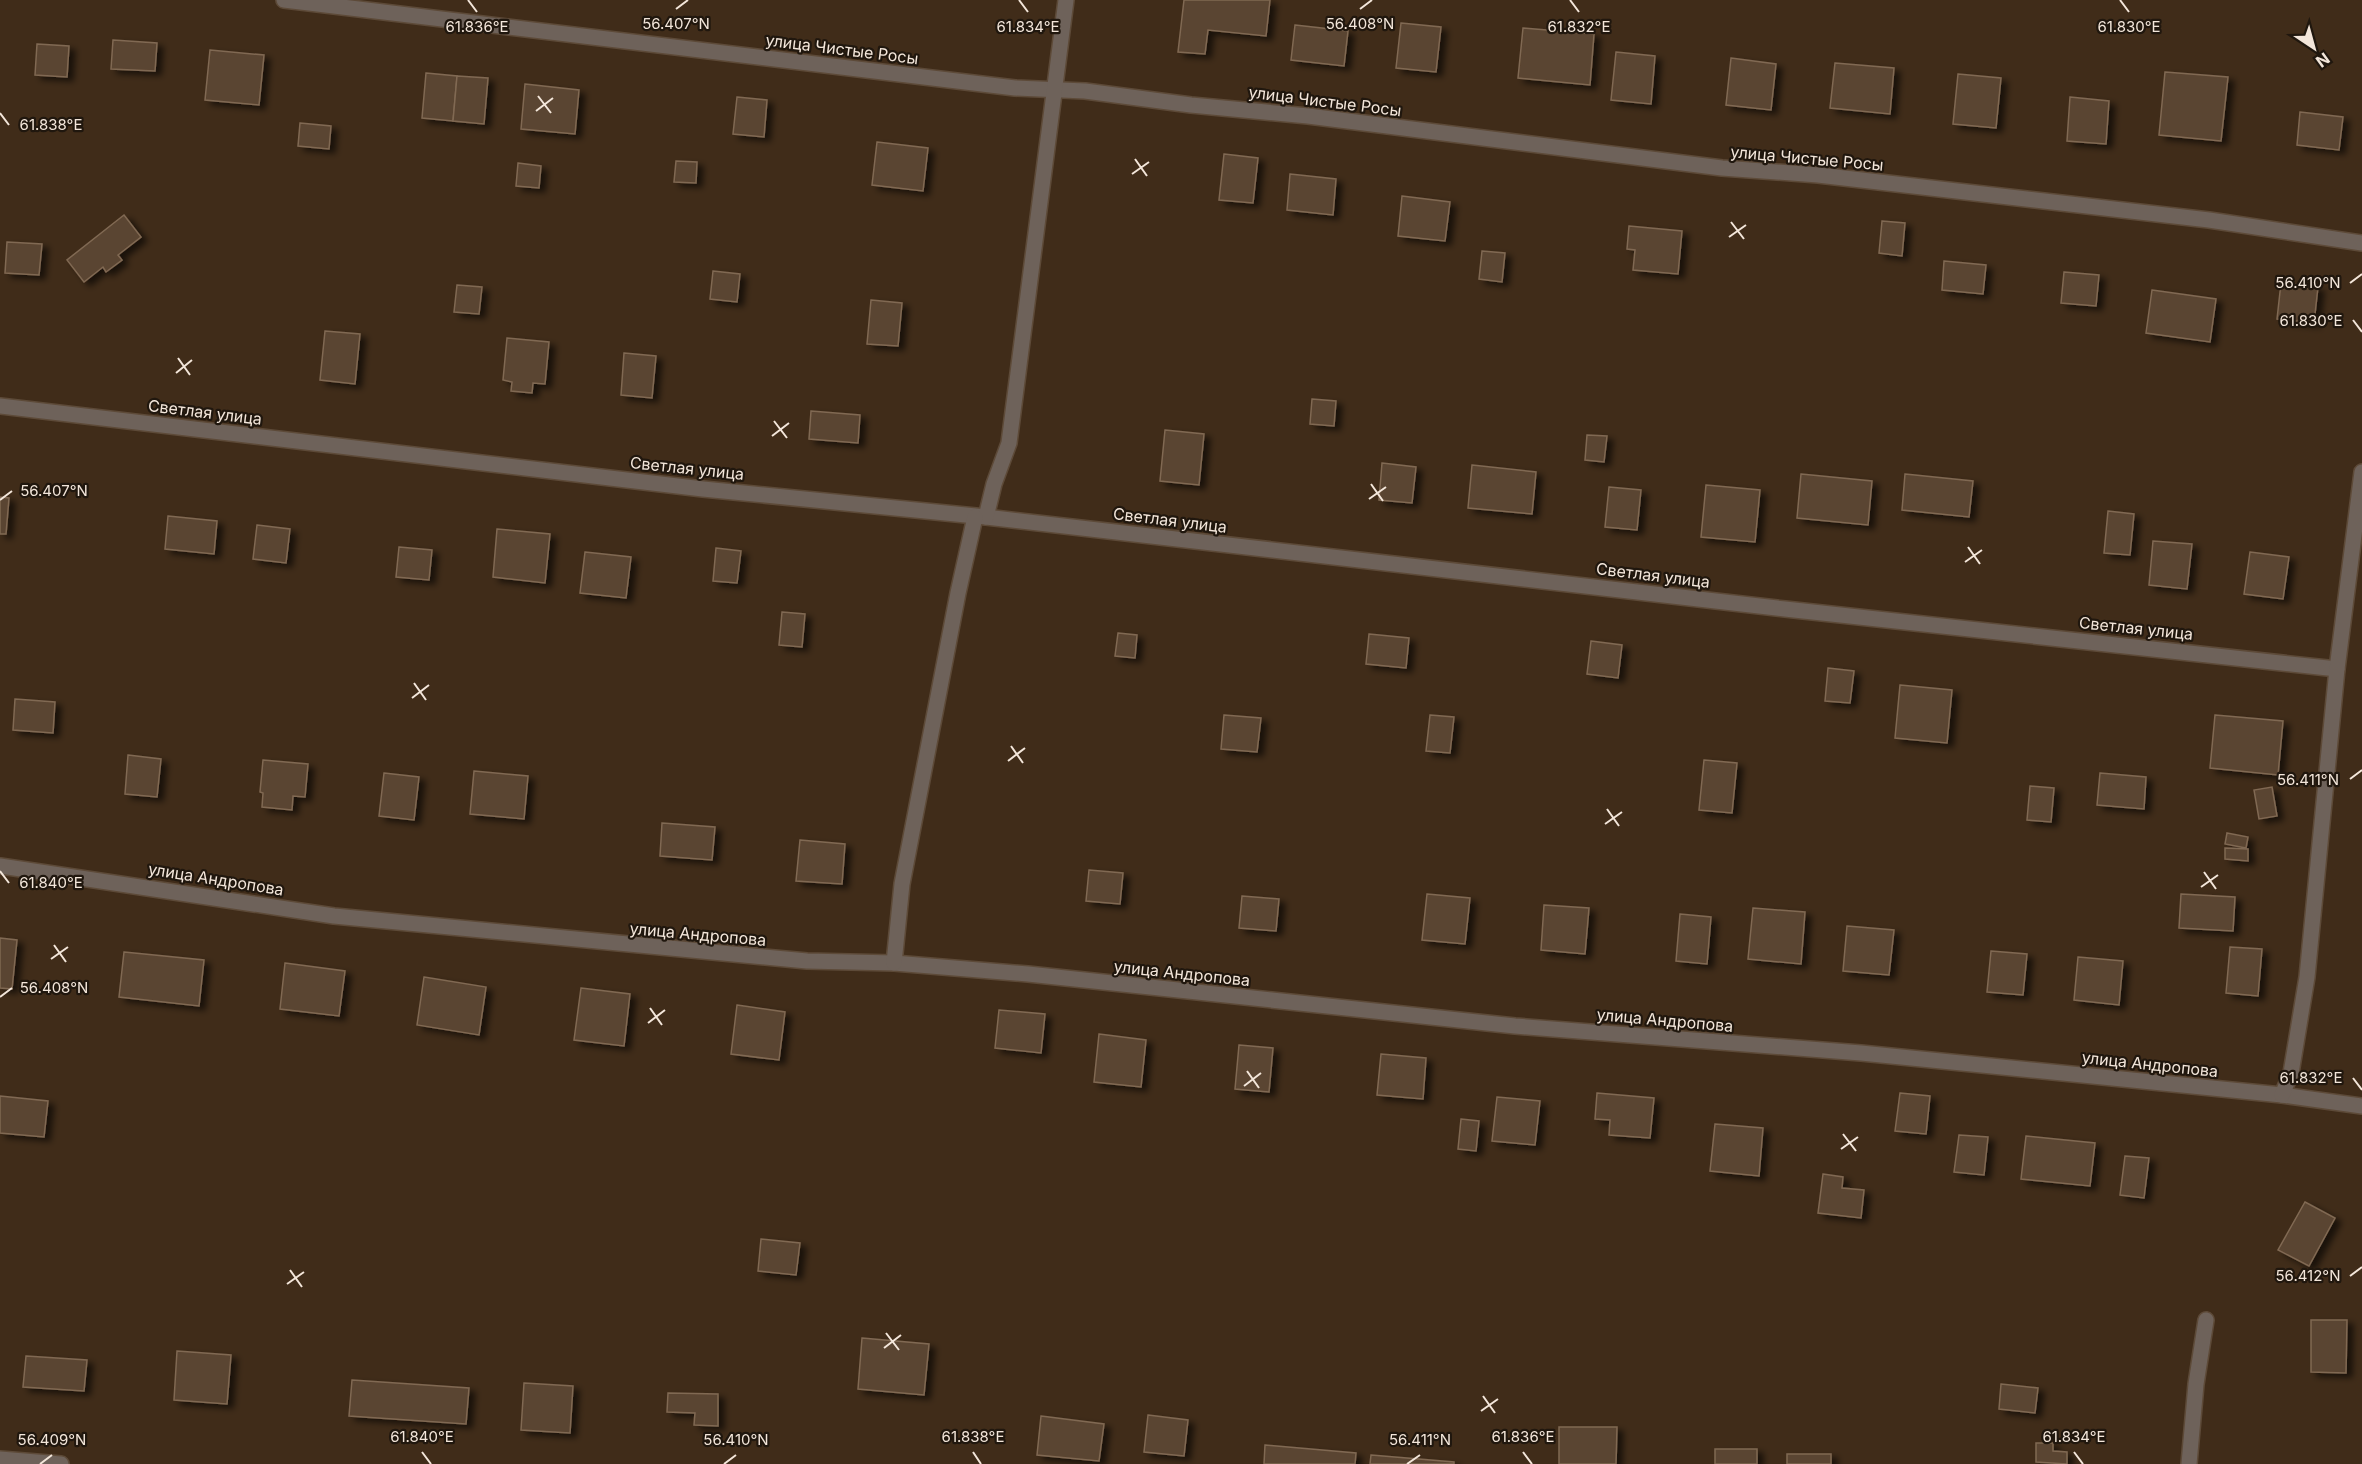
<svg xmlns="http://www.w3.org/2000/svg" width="2362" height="1464" viewBox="0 0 2362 1464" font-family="Inter,sans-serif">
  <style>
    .building { fill: #5a4430; stroke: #806953; stroke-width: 1.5; filter: url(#shadow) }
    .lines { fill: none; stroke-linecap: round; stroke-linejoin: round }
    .minor-casing { stroke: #5d4a38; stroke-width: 18 }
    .minor { stroke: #6e625a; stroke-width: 15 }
    .ticks { fill: none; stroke: #f3e6da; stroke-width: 2 }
    .labels { text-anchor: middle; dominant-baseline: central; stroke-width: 4.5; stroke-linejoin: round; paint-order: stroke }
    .street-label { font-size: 16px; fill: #f3e6da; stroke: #20170e }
    .ticks-label { font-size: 15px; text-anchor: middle; fill: #f3e6da; stroke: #20170e; stroke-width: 4.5; stroke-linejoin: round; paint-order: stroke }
  </style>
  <defs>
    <filter id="shadow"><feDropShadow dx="6" dy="4" stdDeviation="3" flood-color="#0009"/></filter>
  </defs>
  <rect width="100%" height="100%" fill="#402c19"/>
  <g class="building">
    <path d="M1184 0H1270L1266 36 1208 30 1205 54 1178 52Z"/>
    <path d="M1401 23 1441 27 1436 72 1396 68Z"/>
    <path d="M1295 25 1348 31 1344 66 1291 60Z"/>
    <path d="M1523 28 1594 34 1590 85 1518 78Z"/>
    <path d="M113 40 157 43 155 71 111 69Z"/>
    <path d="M37 44 69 46 67 77 35 75Z"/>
    <path d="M210 50 264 55 259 105 205 100Z"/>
    <path d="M1616 52 1655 56 1651 104 1611 100Z"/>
    <path d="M1731 58 1776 64 1771 110 1726 105Z"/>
    <path d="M1835 63 1894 68 1890 114 1830 108Z"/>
    <path d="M2165 72 2228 77 2221 141 2159 135Z"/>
    <path d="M426 73 457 76 453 121 422 118Z"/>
    <path d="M1958 74 2001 78 1996 128 1953 124Z"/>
    <path d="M457 76 488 78 484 124 453 121Z"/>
    <path d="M525 84 579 90 575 134 521 129Z"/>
    <path d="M737 97 767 100 764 137 733 134Z"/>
    <path d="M2070 97 2109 101 2106 144 2067 141Z"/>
    <path d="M2300 112 2343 117 2339 150 2297 145Z"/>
    <path d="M300 123 331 126 329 149 298 146Z"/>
    <path d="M877 142 928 148 923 191 872 185Z"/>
    <path d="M1224 154 1258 158 1253 203 1219 200Z"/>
    <path d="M676 161 697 162 696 183 674 182Z"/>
    <path d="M518 163 541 166 539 188 516 186Z"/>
    <path d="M1290 174 1336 179 1333 215 1287 210Z"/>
    <path d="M1402 196 1450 202 1445 241 1398 236Z"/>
    <path d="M124 215 141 237 118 255 122 260 106 272 103 267 84 282 67 260Z"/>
    <path d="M1882 221 1905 223 1902 256 1879 253Z"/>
    <path d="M1629 226 1682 231 1678 274 1633 270 1635 250 1627 249Z"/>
    <path d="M7 242 42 244 39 275 5 273Z"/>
    <path d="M1482 251 1505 253 1502 282 1479 279Z"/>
    <path d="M1944 261 1986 265 1983 294 1942 290Z"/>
    <path d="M713 271 740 274 737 302 710 299Z"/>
    <path d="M2064 272 2099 275 2096 306 2061 303Z"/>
    <path d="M2281 283 2318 287 2314 323 2277 319Z"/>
    <path d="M457 285 482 287 479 314 454 312Z"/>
    <path d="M2152 290 2216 299 2210 342 2146 333Z"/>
    <path d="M871 300 902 303 898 346 867 344Z"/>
    <path d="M325 331 360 334 355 384 320 380Z"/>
    <path d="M507 338 549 342 545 384 533 383 532 393 511 391 512 382 503 380Z"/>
    <path d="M624 353 656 356 652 398 621 395Z"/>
    <path d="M1312 399 1336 401 1334 426 1310 424Z"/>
    <path d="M811 411 860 415 858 443 809 439Z"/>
    <path d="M1165 430 1204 434 1199 485 1160 481Z"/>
    <path d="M1587 435 1607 436 1604 462 1585 460Z"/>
    <path d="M1382 463 1416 467 1412 503 1379 500Z"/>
    <path d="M1472 465 1536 472 1532 514 1468 508Z"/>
    <path d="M1801 474 1872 481 1868 525 1797 518Z"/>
    <path d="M1905 474 1973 481 1969 517 1902 510Z"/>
    <path d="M1706 485 1760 490 1755 542 1701 537Z"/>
    <path d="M1609 487 1641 490 1637 530 1605 527Z"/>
    <path d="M0 497 9 498 6 534H0Z"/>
    <path d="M2108 511 2134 514 2130 555 2104 553Z"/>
    <path d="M168 516 217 521 214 554 165 549Z"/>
    <path d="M257 525 290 529 286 563 253 559Z"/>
    <path d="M497 529 550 534 545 583 493 577Z"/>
    <path d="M2153 541 2192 544 2187 589 2149 585Z"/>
    <path d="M399 547 432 550 429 580 396 577Z"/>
    <path d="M716 548 741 551 737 583 713 581Z"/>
    <path d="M585 552 631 557 626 598 580 593Z"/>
    <path d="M2250 552 2289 557 2283 599 2244 594Z"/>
    <path d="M782 612 805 614 802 647 779 645Z"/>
    <path d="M1118 633 1137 635 1135 658 1115 656Z"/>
    <path d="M1369 634 1409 638 1406 668 1366 664Z"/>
    <path d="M1591 641 1622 645 1618 678 1587 674Z"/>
    <path d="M1828 668 1854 671 1850 703 1825 701Z"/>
    <path d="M1900 685 1952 690 1947 743 1895 738Z"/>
    <path d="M15 699 55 702 53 733 13 730Z"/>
    <path d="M1224 715 1261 718 1257 752 1221 749Z"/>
    <path d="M1430 715 1454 717 1450 753 1426 751Z"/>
    <path d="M2215 715 2283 721 2278 775 2210 768Z"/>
    <path d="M128 755 161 759 157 797 125 794Z"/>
    <path d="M263 760 308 764 305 797 293 796 292 810 262 807 263 793 260 792Z"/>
    <path d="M1704 760 1737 763 1732 813 1699 810Z"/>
    <path d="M474 771 528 776 524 819 470 814Z"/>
    <path d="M384 773 419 777 414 820 379 816Z"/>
    <path d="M2100 773 2146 777 2144 809 2097 805Z"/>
    <path d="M2030 786 2054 788 2051 822 2027 820Z"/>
    <path d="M2272 787 2277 816 2259 819 2254 790Z"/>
    <path d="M662 823 715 827 712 860 660 856Z"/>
    <path d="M2227 833 2248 837 2246 848 2225 844Z"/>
    <path d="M800 840 845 844 842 884 796 881Z"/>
    <path d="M2225 848 2248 849V861L2225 859Z"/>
    <path d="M1089 870 1123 873 1120 904 1086 901Z"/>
    <path d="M1427 894 1470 898 1465 944 1422 940Z"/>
    <path d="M2181 894 2235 897 2233 931 2179 928Z"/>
    <path d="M1242 896 1279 899 1276 931 1239 928Z"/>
    <path d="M1544 905 1589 908 1585 954 1541 950Z"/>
    <path d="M1753 908 1805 912 1801 964 1748 959Z"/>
    <path d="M1680 914 1711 917 1707 964 1676 961Z"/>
    <path d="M1847 926 1894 930 1889 975 1843 971Z"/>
    <path d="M0 938 17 940 12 989 0 988Z"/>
    <path d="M2230 947 2262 949 2258 996 2226 993Z"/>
    <path d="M1991 951 2027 954 2023 995 1987 992Z"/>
    <path d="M124 952 204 960 199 1006 119 997Z"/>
    <path d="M2078 957 2123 961 2119 1005 2074 1000Z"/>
    <path d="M285 963 345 971 339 1016 280 1009Z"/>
    <path d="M424 977 486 987 479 1035 417 1025Z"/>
    <path d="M581 988 630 994 624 1046 574 1040Z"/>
    <path d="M737 1005 785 1012 779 1060 731 1054Z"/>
    <path d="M999 1010 1045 1014 1041 1053 995 1048Z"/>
    <path d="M1099 1034 1146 1040 1141 1087 1094 1082Z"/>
    <path d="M1239 1045 1273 1048 1269 1092 1235 1089Z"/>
    <path d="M1381 1054 1426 1058 1423 1099 1377 1095Z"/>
    <path d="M1597 1093 1654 1098 1650 1138 1609 1135 1610 1120 1595 1119Z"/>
    <path d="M1900 1093 1930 1096 1926 1134 1895 1131Z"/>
    <path d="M0 1096 48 1101 44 1137 0 1133Z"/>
    <path d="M1497 1097 1540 1101 1535 1145 1492 1141Z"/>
    <path d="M1461 1119 1479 1121 1476 1151 1458 1149Z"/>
    <path d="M1715 1124 1763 1128 1759 1176 1710 1171Z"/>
    <path d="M1959 1135 1988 1137 1984 1175 1954 1172Z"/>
    <path d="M2026 1136 2095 1143 2090 1186 2021 1179Z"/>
    <path d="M2125 1156 2149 1158 2144 1198 2120 1195Z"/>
    <path d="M1823 1174 1843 1177 1842 1188 1864 1190 1861 1218 1818 1213Z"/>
    <path d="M2305 1202 2335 1218 2309 1266 2278 1250Z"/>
    <path d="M761 1239 800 1243 796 1275 758 1271Z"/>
    <path d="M2311 1320H2347L2346 1373 2311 1372Z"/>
    <path d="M862 1338 929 1344 924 1395 858 1389Z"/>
    <path d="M177 1351 231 1355 227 1404 174 1400Z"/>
    <path d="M26 1356 87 1360 84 1391 23 1387Z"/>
    <path d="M352 1380 469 1388 466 1424 349 1416Z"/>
    <path d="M524 1383 573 1386 570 1433 521 1430Z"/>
    <path d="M2001 1384 2038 1388 2035 1413 1999 1409Z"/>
    <path d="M668 1393 718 1394V1426L694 1425 695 1413 667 1412Z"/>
    <path d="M1148 1415 1188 1420 1184 1456 1144 1452Z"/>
    <path d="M1041 1416 1104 1424 1099 1461 1037 1455Z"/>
    <path d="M1559 1427H1617L1616 1464H1559Z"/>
    <path d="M2036 1443H2053V1451L2067 1452V1464L2036 1462Z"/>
    <path d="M1265 1445 1356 1453 1355 1464H1264Z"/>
    <rect x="1715" y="1449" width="42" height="15"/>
    <rect x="1787" y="1454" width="44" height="10"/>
    <path d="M1371 1455 1454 1462V1464H1370Z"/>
  </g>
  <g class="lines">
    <g class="minor-casing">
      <g id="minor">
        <path d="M284 0 1015 88 1085 91 1191 105 1308 116 1722 168 1818 175 2209 220 2362 243"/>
        <path d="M0 406 703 489 986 517 1785 609 2337 669"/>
        <path d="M986 517 994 484 1009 443 1066 0"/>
        <path d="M0 866 334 916 807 961 894 963 1028 974 1515 1026 1861 1053 2282 1095 2362 1106"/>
        <path d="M894 963 902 884 958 593 975 517"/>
        <path d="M2282 1095 2291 1073 2307 977 2337 669 2362 472"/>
        <path d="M0 1459 61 1464"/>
        <path d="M2189 1464 2196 1384 2206 1320"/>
      </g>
    </g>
    <use href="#minor" class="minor"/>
  </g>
  <path class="ticks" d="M468 0 477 12M1019 0 1028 12M1570 0 1579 12M2120 0 2129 12M676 9 688 0M1360 9 1372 0M538 96 551 113M536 111 553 98M0 113 9 125M1135 159 1147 176M1132 174 1149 162M1731 222 1744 239M1729 237 1746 225M2350 283 2362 274M2353 320 2362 332M178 358 190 375M176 373 192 360M774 421 787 438M772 436 789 423M1371 484 1383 501M1369 499 1386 487M0 500 12 491M1968 547 1980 564M1965 562 1982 550M414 683 426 700M412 698 429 685M1011 746 1023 763M1008 761 1025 748M2350 779 2362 770M1607 809 1619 826M1605 824 1622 812M0 871 9 883M2204 872 2216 889M2201 887 2218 875M54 945 66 962M51 959 68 947M0 997 12 988M650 1008 662 1025M648 1023 665 1010M1247 1071 1259 1088M2353 1078 2362 1090M1244 1086 1261 1073M1843 1134 1856 1151M1841 1149 1858 1137M290 1270 302 1287M2350 1276 2362 1267M287 1284 304 1272M886 1333 899 1350M884 1348 901 1335M1483 1396 1495 1413M1481 1411 1498 1399M422 1452 431 1464M973 1452 981 1464M1523 1452 1532 1464M2074 1452 2083 1464M40 1464 52 1455M724 1464 736 1455M1407 1464 1420 1455"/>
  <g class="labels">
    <g class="street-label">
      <text transform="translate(842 49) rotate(7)">улица Чистые Росы</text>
      <text transform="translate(1325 101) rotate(7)">улица Чистые Росы</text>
      <text transform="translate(1807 158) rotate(5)">улица Чистые Росы</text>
      <text transform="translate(205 412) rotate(7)">Светлая улица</text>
      <text transform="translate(687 468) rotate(6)">Светлая улица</text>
      <text transform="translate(1170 520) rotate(7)">Светлая улица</text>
      <text transform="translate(1653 575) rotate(7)">Светлая улица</text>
      <text transform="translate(2136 628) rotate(6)">Светлая улица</text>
      <text transform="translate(216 879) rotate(9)">улица Андропова</text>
      <text transform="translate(698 934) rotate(5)">улица Андропова</text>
      <text transform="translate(1182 973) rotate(6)">улица Андропова</text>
      <text transform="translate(1665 1020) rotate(5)">улица Андропова</text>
      <text transform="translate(2150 1064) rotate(6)">улица Андропова</text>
    </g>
  </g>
  <g class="ticks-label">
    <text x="676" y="29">56.407°N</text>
    <text x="1360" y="29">56.408°N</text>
    <text x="477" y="32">61.836°E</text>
    <text x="1028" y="32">61.834°E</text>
    <text x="1579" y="32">61.832°E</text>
    <text x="2129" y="32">61.830°E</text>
    <text x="51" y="130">61.838°E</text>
    <text x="2308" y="288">56.410°N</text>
    <text x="2311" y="326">61.830°E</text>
    <text x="54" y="496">56.407°N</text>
    <text x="2308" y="785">56.411°N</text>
    <text x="51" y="888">61.840°E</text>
    <text x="54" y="993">56.408°N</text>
    <text x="2311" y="1083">61.832°E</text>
    <text x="2308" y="1281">56.412°N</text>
    <text x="422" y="1442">61.840°E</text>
    <text x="973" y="1442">61.838°E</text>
    <text x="1523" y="1442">61.836°E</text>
    <text x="2074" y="1442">61.834°E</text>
    <text x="52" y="1445">56.409°N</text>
    <text x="736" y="1445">56.410°N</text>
    <text x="1420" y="1445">56.411°N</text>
  </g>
  <g transform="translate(2314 48) rotate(144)" stroke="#20170e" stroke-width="4.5" paint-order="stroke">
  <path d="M0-4.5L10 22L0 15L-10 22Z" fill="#f3e6da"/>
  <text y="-9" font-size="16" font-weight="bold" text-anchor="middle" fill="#f3e6da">N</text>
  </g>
</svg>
